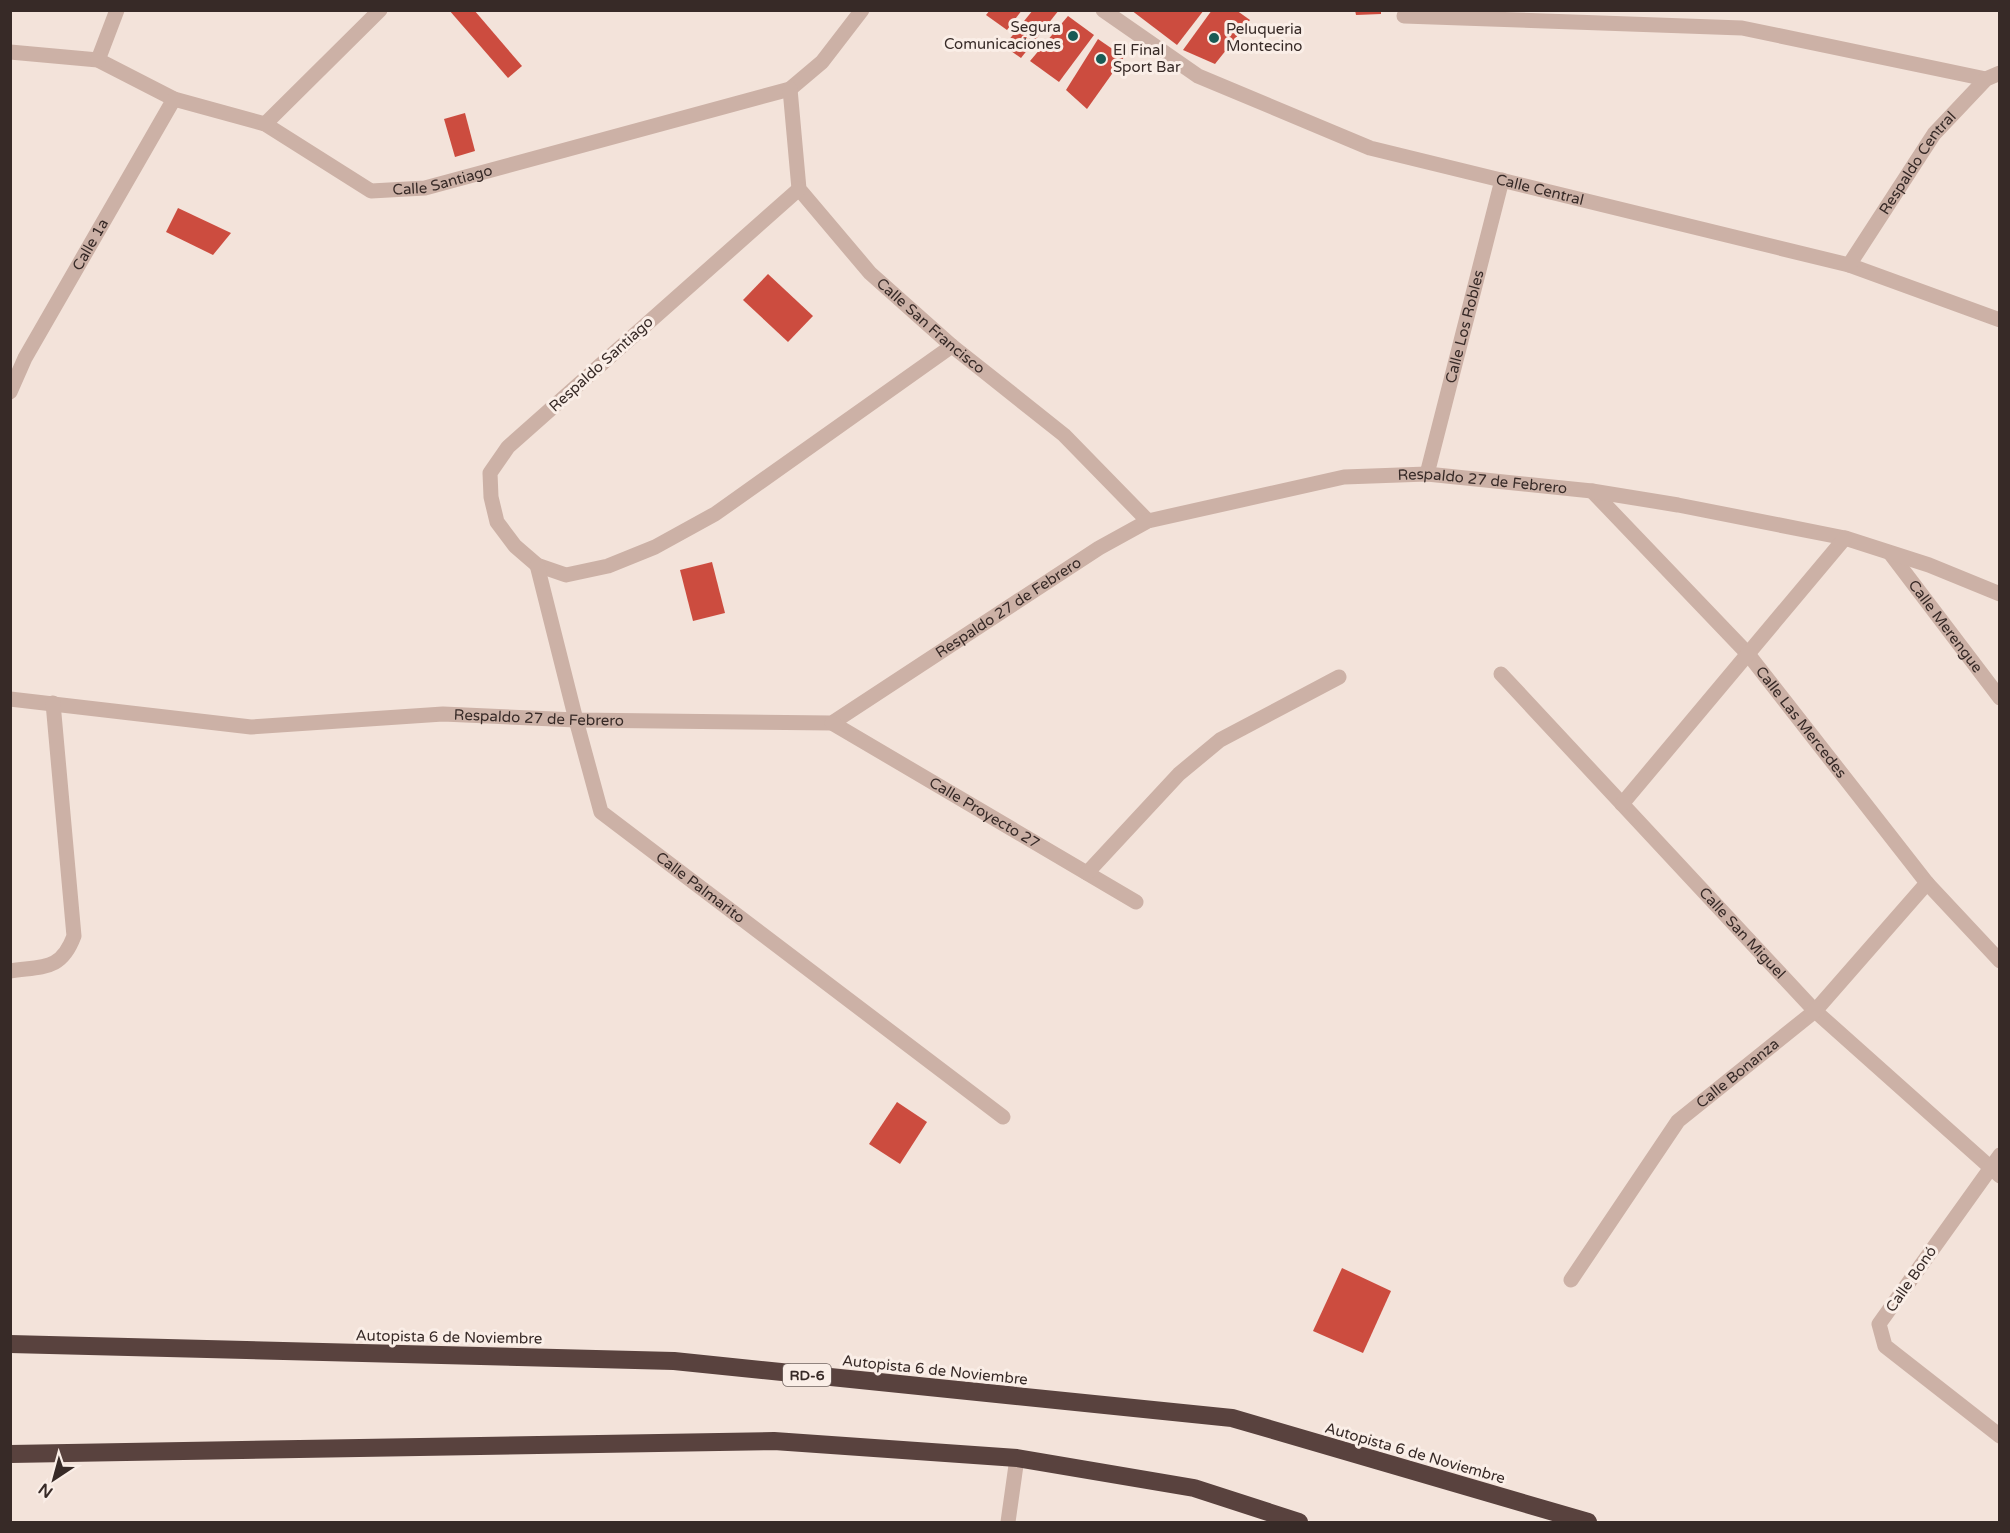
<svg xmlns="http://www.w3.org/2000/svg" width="2010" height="1533" viewBox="0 0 2010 1533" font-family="'Varela Round',sans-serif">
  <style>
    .building { fill: #cc4c3f }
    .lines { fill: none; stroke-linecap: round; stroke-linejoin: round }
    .street { stroke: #ccb1a6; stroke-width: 15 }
    .highway { stroke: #59423e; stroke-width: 18 }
    .poi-dot { fill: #1a5b55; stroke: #faeee7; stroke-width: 2 }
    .labels { text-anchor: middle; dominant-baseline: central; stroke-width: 6; stroke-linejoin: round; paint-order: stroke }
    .shield { fill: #faeee7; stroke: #726561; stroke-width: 1.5 }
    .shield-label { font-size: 14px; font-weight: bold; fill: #372a27 }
    .poi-label { font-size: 15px; fill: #372a27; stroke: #faeee7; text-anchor: start }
    .street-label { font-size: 15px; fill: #372a27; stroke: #faeee7 }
  </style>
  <rect width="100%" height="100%" fill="#f3e3da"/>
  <g class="building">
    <path d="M449 10H474L522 66 508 78Z"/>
    <path d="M990 10H1022L1007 30 986 15Z"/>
    <path d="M1033 10H1059L1021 58 1004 46Z"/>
    <path d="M1131 10H1204L1177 45Z"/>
    <path d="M1212 10H1236L1250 20 1215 64 1183 50Z"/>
    <path d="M1355 10H1381V14L1356 15Z"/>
    <path d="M1068 16 1094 35 1059 82 1030 61Z"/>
    <path d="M1098 39 1124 57 1087 109 1066 90Z"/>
    <path d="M465 113 475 151 455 157 444 119Z"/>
    <path d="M178 208 231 233 213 255 166 232Z"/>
    <path d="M768 274 813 316 788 342 743 300Z"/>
    <path d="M712 562 725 613 693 621 680 570Z"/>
    <path d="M897 1102 927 1122 900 1164 869 1144Z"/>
    <path d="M1342 1268 1391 1291 1363 1353 1313 1331Z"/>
  </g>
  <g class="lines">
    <g class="street">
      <path id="s1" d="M1103 10 1198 76 1370 148 1849 265 2000 320"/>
      <path d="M1404 16 1742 28 1986 79"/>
      <path id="s2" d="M10 52 98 60 174 99 265 124 371 191 425 188 790 89 822 62 862 10"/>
      <path d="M98 60 117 10"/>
      <path id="s3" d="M790 89 799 189 870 273 952 346 1064 435 1148 521"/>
      <path d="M265 124 380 10"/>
      <path d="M799 189 508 447 490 473 491 497 497 522 515 546 537 565 566 575 608 566 655 547 715 514 952 346"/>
      <path id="s4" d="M1849 265 1934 134 1986 79 2000 73"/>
      <path id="s5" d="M10 392 25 358 174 99"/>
      <path id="s6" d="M1427 474 1502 180"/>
      <path id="s7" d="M1592 491 1748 654 1927 883 2000 961"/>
      <path id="s8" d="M1890 553 2000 698"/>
      <path id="s9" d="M537 565 576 720 601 812 1003 1117"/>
      <path id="s10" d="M1501 674 1815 1011 2000 1176"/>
      <path id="s11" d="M10 699 251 727 443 714 576 720 832 723 1099 548 1148 521 1344 477 1427 474 1592 491 1678 505 1845 538 1929 565 2000 594"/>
      <path id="s12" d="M832 723 1136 902"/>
      <path d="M1622 804 1845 538"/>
      <path d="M1087 873 1179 774 1220 740 1339 677"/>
      <path d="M10 971C43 966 61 971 74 936L53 703"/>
      <path d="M2000 1155 1879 1324 1885 1346 2000 1436"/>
      <path id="s13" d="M1571 1280 1678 1121 1815 1011 1927 883"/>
      <path d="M1008 1522 1017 1458"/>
    </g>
    <g class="highway">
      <path d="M10 1344 674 1361 1232 1418 1588 1522"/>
      <path d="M10 1454 774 1441 1017 1458 1194 1488 1299 1522"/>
    </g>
  </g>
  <g class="poi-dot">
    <circle cx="1073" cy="36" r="6"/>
    <circle cx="1214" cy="38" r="6"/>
    <circle cx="1101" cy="59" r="6"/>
  </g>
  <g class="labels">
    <rect class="shield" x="783" y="1364" width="48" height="22" rx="4.5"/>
    <g class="shield-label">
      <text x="807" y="1375">RD-6</text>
    </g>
    <g class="poi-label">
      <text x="1061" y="27" text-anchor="end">Segura<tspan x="1061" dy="17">Comunicaciones</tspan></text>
      <text x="1226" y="29">Peluqueria<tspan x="1226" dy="17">Montecino</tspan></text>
      <text x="1113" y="50">El Final<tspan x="1113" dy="17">Sport Bar</tspan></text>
    </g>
    <g class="street-label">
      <text stroke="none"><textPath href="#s4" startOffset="123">Respaldo Central</textPath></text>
      <text stroke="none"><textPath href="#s2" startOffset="466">Calle Santiago</textPath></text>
      <text stroke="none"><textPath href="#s1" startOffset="477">Calle Central</textPath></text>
      <text stroke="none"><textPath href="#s5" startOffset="168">Calle 1a</textPath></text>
      <text stroke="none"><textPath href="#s3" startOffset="291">Calle San Francisco</textPath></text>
      <text stroke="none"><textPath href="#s6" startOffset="152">Calle Los Robles</textPath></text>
      <text transform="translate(601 364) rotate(-42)">Respaldo Santiago</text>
      <text stroke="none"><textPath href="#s11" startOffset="1539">Respaldo 27 de Febrero</textPath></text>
      <text stroke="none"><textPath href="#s11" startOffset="1035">Respaldo 27 de Febrero</textPath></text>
      <text stroke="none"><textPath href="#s8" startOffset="92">Calle Merengue</textPath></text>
      <text stroke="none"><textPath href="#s11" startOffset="531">Respaldo 27 de Febrero</textPath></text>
      <text stroke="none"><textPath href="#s7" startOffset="312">Calle Las Mercedes</textPath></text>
      <text stroke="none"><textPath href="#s12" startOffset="177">Calle Proyecto 27</textPath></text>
      <text stroke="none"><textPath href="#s9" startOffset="380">Calle Palmarito</textPath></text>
      <text stroke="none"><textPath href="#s10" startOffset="354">Calle San Miguel</textPath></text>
      <text stroke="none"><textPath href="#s13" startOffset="268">Calle Bonanza</textPath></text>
      <text transform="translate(1911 1279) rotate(-55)">Calle Bonó</text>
      <text transform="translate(449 1337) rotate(1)">Autopista 6 de Noviembre</text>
      <text transform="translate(935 1370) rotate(6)">Autopista 6 de Noviembre</text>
      <text transform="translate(1415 1453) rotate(16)">Autopista 6 de Noviembre</text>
    </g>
  </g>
  <rect width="2010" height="1533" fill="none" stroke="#372a27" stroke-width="24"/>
  <g transform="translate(54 1479) rotate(216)" stroke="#faeee7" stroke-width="4.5" paint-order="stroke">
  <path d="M0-4.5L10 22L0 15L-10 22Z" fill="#372a27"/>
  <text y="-9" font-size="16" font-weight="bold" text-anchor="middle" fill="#372a27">N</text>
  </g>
</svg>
